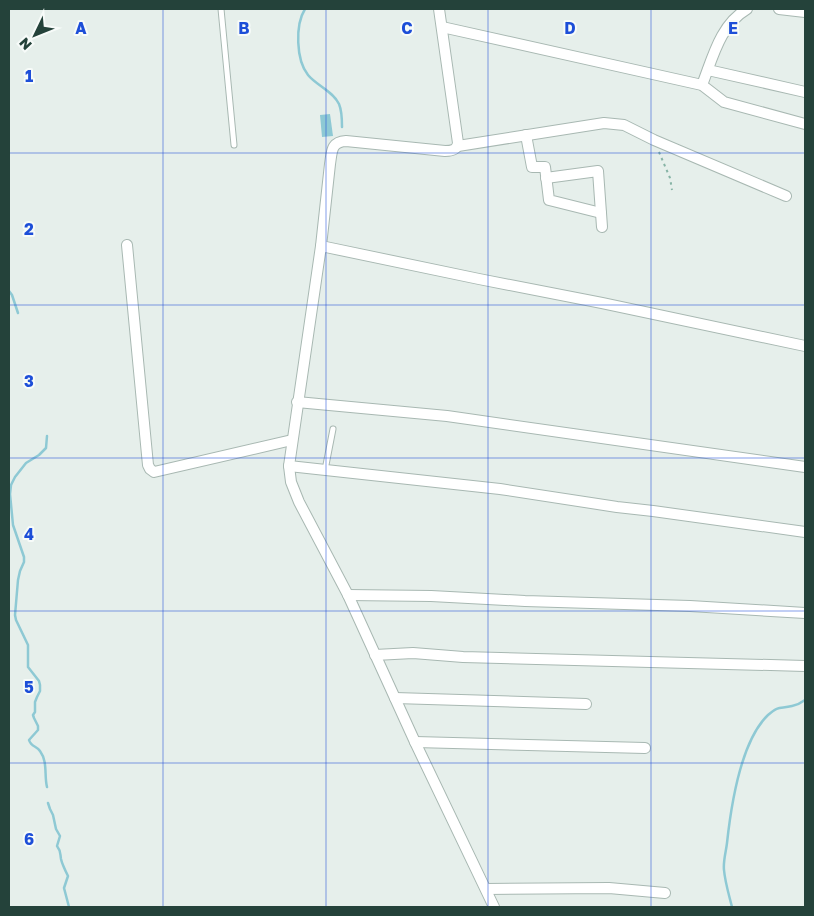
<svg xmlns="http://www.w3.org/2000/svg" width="814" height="916" viewBox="0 0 814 916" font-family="'Golos Text',sans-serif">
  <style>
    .water { fill: #8ec9d4 }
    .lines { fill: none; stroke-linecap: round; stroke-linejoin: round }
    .stream { stroke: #8ec9d4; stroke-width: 2.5 }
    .lane-casing { stroke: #a8b8b2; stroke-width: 7 }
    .street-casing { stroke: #a8b8b2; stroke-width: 12 }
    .path { stroke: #86b3a5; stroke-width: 2; stroke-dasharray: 2.5 4; stroke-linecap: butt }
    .lane { stroke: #fff; stroke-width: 5 }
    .street { stroke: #fff; stroke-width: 10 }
    .grid { fill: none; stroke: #1d4ed8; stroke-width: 1; stroke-opacity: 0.55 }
    .grid-label { font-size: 16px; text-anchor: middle; font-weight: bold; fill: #1d4ed8; stroke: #f7fbf9; stroke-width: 4; stroke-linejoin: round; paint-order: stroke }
  </style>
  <rect width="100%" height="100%" fill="#e6efeb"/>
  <path class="water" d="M330 114 333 136 322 137 320 115Z"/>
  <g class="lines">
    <g class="stream">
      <path d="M305 9C295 25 296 60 308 75 317 86 333 91 339 104 342 111 342 119 342 127"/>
      <path d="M9 291 12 295 18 313"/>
      <path d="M47 787C44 775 48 762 40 751 37 746 31 747 29 740L38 730V726L34 718 33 715 35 712V702L37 697 40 691V685L39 681 28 667V645L16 620 15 615 18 580 20 571 24 562V557L13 525 10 494 11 485 15 477 26 463 39 455 46 448 47 436"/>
      <path d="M48 803 50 809 53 815 56 829 60 836 57 846C61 851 60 853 61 859 62 864 65 870 68 876L64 888 69 907"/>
      <path d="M732 907C729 895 725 882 724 870 723 861 726 852 727 843 731 806 740 742 768 715 779 705 780 709 792 706 797 705 801 703 805 700"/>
    </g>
    <g class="lane-casing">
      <g id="lane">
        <path d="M221 9 234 145"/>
        <path d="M325 470 333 429"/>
      </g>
    </g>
    <g class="street-casing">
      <g id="street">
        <path d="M439 9 458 143C457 150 452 151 445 151L346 141C331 142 332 151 330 164L321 246 289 466 291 482 299 502 348 595 415 742 494 907"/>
        <path d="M779 9 805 12"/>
        <path d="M442 27 702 85 724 102 805 124"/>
        <path d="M708 70 805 92"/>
        <path d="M702 85C713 57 720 25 747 9"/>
        <path d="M526 135 532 167H545L549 200 601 213"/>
        <path d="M458 146 604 123 624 125 654 140 786 196"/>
        <path d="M546 178 598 171 602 227"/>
        <path d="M127 245 148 465 150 469 154 472 292 440"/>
        <path d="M321 246 479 279 602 303 805 346"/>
        <path d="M297 402 447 416 805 467"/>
        <path d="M289 466 500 489 617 507 653 511 805 532"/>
        <path d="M348 595 431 596 525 601 690 606 805 613"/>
        <path d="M375 655 413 653 463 657 805 666"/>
        <path d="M395 698 586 704"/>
        <path d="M415 742 645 748"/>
        <path d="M486 889 609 888 665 893"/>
      </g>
    </g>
    <path class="path" d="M659 152 670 178 672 190"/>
    <use href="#lane" class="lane"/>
    <use href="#street" class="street"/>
  </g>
  <path class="grid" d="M163 9V907M326 9V907M488 9V907M651 9V907M9 153H805M9 305H805M9 458H805M9 611H805M9 763H805"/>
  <g class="grid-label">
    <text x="81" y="34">A</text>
    <text x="244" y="34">B</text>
    <text x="407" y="34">C</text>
    <text x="570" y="34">D</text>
    <text x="733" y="34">E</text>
    <text x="29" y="82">1</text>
    <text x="29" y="235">2</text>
    <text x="29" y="387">3</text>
    <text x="29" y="540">4</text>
    <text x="29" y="693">5</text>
    <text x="29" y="845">6</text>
  </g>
  <rect width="814" height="916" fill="none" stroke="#24423a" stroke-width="20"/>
  <g transform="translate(35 35) rotate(227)" stroke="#f7fbf9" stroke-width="4" paint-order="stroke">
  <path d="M0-4L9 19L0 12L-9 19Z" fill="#24423a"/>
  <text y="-8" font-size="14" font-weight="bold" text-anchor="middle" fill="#24423a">N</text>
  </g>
</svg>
